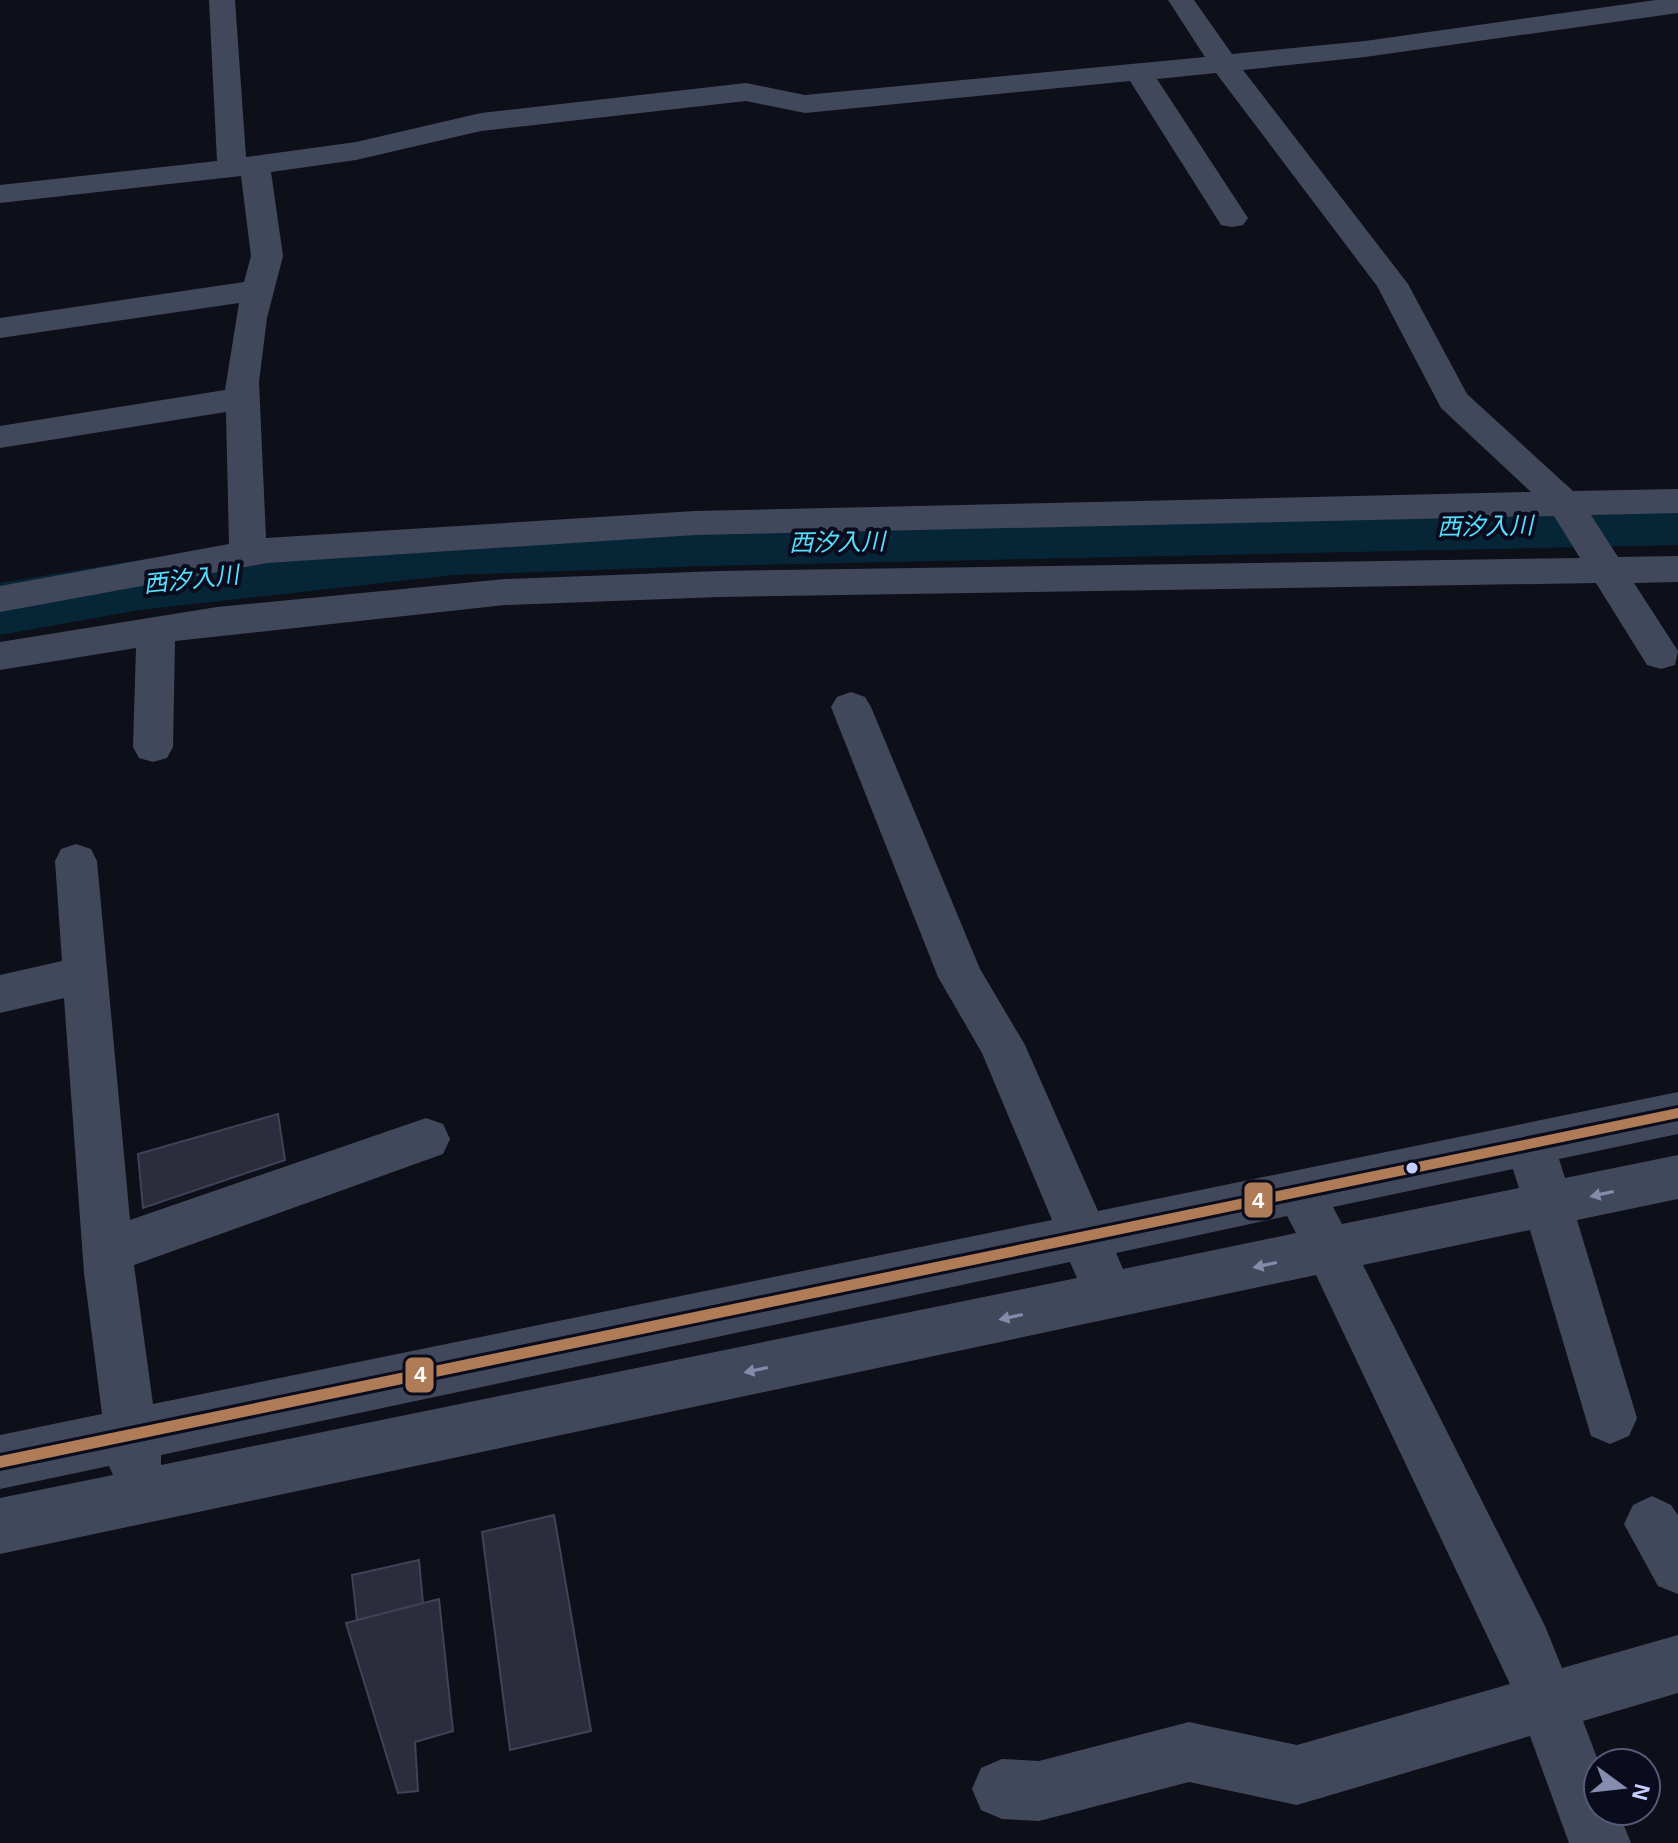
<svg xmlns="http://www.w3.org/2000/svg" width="1678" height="1843" viewBox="0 0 1678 1843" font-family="Arial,'Noto Sans JP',sans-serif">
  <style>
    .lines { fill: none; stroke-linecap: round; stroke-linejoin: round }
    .river { fill: #062638; fill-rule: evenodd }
    .building { fill: #2b2d3c; stroke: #3f4258; stroke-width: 2 }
    .minor { fill: #42485b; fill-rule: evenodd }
    .bus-1-casing { stroke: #0a0c1d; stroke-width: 6 }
    .bus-1 { fill: #b07c57; fill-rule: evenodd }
    .oneway { fill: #848cad }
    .bus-dot { fill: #c6cfff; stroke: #0a0c1d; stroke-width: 3 }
    .labels { text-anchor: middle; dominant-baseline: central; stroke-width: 8; stroke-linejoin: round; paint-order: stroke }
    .water-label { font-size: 24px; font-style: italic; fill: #54dfff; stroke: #0a0c1d }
    .line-badge { stroke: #0a0c1d; stroke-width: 3 }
    .badge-label { font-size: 22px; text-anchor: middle; font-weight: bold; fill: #fff }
  </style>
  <rect width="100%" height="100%" fill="#0e1019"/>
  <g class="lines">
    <path class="river" d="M1678 497V545L704 566 453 575 139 610 0 635V583L139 560 453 527 704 518Z"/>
  </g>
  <g class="building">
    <path d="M278 1114 285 1160 143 1208 138 1154Z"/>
    <path d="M554 1515 591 1731 510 1750 482 1532Z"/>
    <path d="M419 1560 423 1604 357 1620 352 1575Z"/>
    <path d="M439 1599 453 1731 415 1742 418 1791 398 1793 346 1623Z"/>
  </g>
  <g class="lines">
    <g class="minor">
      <path d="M209 0H235L246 157 356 142 481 113 746 83 805 95 1205 57 1168 0H1194L1232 54 1365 41 1656 0H1678V13L1365 57 1243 70 1408 284 1467 394 1573 491 1678 489V513L1591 515 1618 557 1678 556V582L1634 583 1678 651 1675 665 1661 669 1647 665 1596 583 719 597 505 605 175 641 173 747 167 758 153 762 139 758 133 747 136 648 0 670V642L217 607 505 579 719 571 1580 558 1554 516 695 535 267 563 0 612V586L229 544 226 412 0 448V426L225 390 239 303 0 338V318L244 282 251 256 241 176 0 203V185L217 161ZM1216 73 1377 286 1441 408 1531 492 695 511 266 538 259 382 267 318 283 256 271 172 356 160 481 131 746 101 805 113 1130 81 1221 225 1232 227 1243 225 1248 218 1157 79Z"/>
      <path d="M851 692 865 697 871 707 980 969 1025 1045 1098 1211 1678 1092V1134L1559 1159 1565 1178 1678 1155V1199L1577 1220 1637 1418 1629 1436 1610 1444 1591 1436 1530 1230 1363 1265 1545 1626 1562 1668 1678 1635V1693L1583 1721 1599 1763 1598 1811H1618L1631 1843H1569L1530 1736 1297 1805 1189 1782 1039 1821 1002 1819 981 1810 972 1789 981 1768 1002 1759 1039 1761 1189 1722 1297 1745 1510 1684 1316 1275 0 1554V1498L113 1475 109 1466 0 1489V1435L102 1414 84 1273 64 998 0 1013V975L62 961 55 861 61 849 76 844 91 849 97 861 130 1220 426 1118 443 1124 450 1139 443 1154 134 1265 153 1404 1052 1220 982 1053 938 977 831 707 837 697ZM1513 1169 1519 1188 1342 1224 1333 1207ZM1287 1216 1296 1233 1123 1269 1116 1253ZM1070 1262 1077 1278 161 1465V1455Z"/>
      <path d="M1652 1496 1671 1505 1678 1515V1594L1658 1586 1624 1524 1633 1505Z"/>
    </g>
    <g class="bus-1-casing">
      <path id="bus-1" d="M1678 1108V1118L0 1468V1456Z"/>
    </g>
    <use href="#bus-1" class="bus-1"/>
  </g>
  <defs><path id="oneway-solid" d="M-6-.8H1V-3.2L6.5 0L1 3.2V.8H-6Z" transform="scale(2)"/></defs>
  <g class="oneway">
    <use href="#oneway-solid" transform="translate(1602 1194) rotate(168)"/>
    <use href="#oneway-solid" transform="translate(1265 1265) rotate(168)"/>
    <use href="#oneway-solid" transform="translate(1011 1317) rotate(168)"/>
    <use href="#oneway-solid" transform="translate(756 1370) rotate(168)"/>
  </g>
  <circle class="bus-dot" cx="1412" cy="1168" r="7"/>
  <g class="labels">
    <g class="water-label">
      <text transform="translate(1485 526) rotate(-1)">西汐入川</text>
      <text transform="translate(837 542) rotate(-1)">西汐入川</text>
      <text transform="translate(191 579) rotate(-6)">西汐入川</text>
    </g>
  </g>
  <g class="line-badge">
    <rect x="1243" y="1181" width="31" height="38" rx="8" fill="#b07c57"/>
    <rect x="404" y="1356" width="31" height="38" rx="8" fill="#b07c57"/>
  </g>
  <g class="badge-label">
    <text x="1258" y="1208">4</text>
    <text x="420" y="1382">4</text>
  </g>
  <g transform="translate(1622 1787) rotate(105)"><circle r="38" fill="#0a0c1d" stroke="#555a77" stroke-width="2"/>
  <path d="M0-6L14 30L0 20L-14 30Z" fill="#868cae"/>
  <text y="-12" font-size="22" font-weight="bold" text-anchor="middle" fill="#c6cfff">N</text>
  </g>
</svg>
